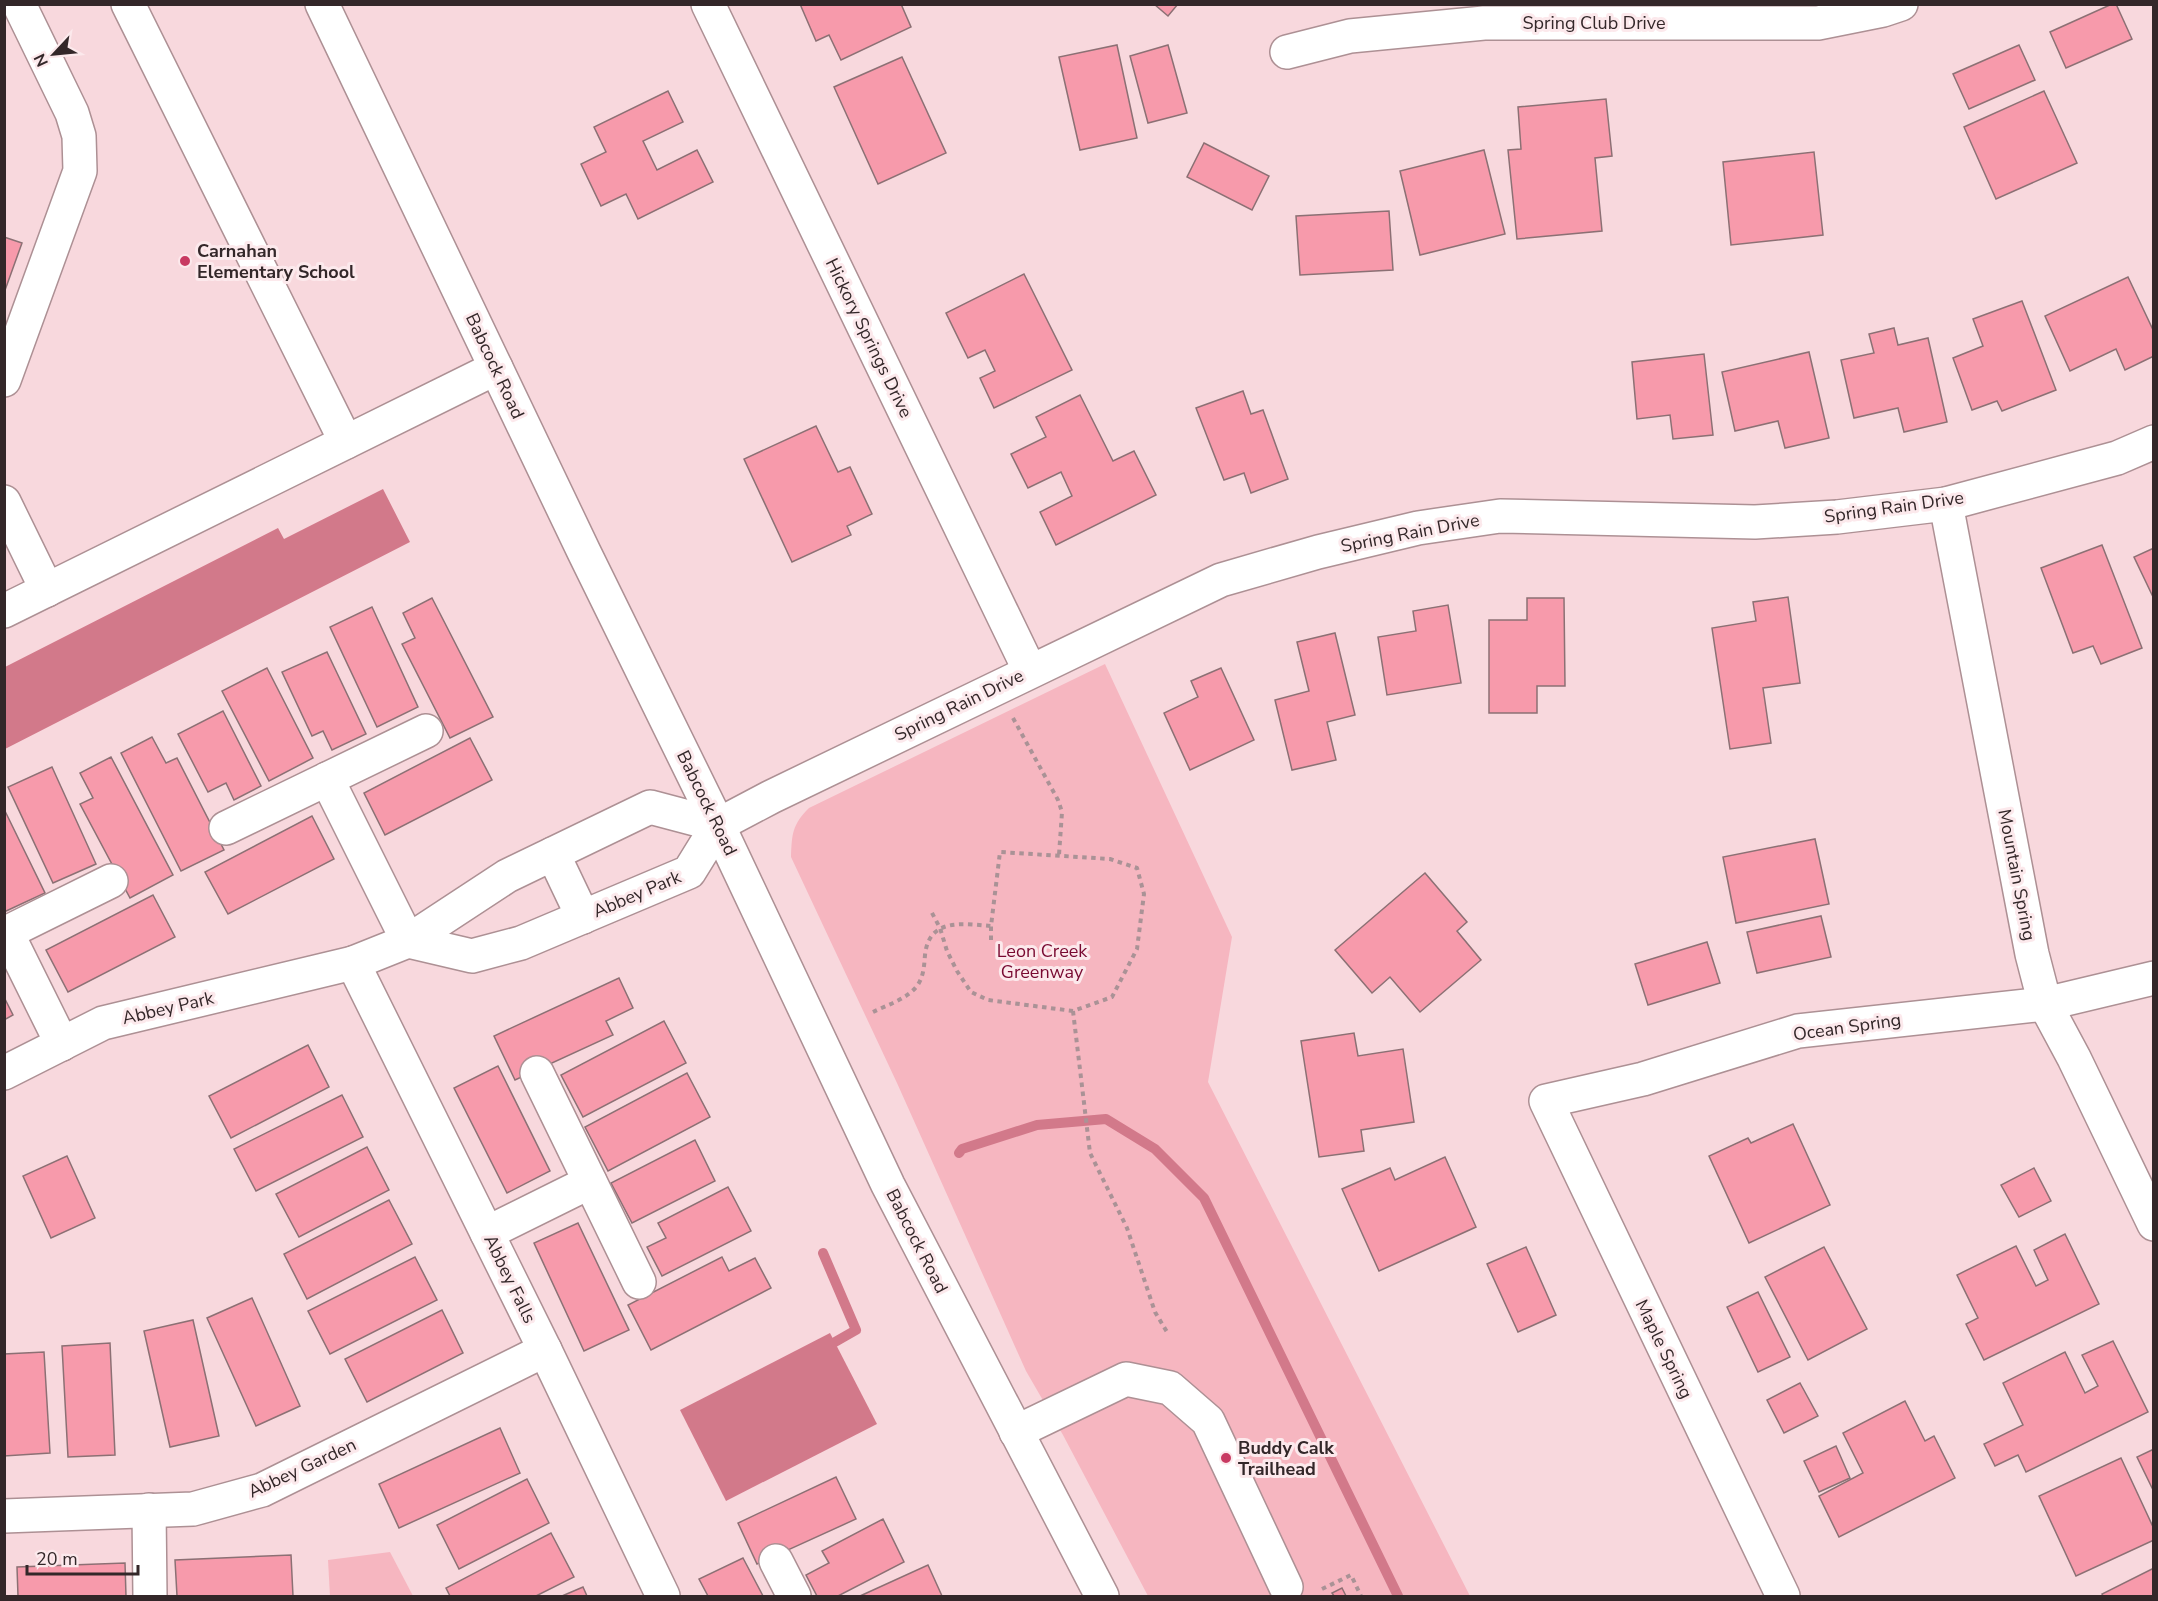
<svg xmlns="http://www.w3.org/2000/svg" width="2158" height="1601" viewBox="0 0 2158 1601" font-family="'Nunito Sans',sans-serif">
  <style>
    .green { fill: #f6b6c0 }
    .water { fill: #d2798a }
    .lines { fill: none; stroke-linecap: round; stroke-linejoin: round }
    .stream { stroke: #d2798a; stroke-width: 10 }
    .building { fill: #f79aab; stroke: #8c7074; stroke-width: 1.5 }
    .minor-casing { stroke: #ad9094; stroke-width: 36 }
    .major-casing { stroke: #ad9094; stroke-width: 36 }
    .path { stroke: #aa9296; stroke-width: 4; stroke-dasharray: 4.5 4.5; stroke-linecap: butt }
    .minor { stroke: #fff; stroke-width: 33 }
    .major { stroke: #fff; stroke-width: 33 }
    .poi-dot { fill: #c83a62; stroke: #fce9ec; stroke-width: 2 }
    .labels { text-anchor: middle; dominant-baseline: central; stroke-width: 6; stroke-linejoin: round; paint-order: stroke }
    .street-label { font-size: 18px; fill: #332729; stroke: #fce9ec }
    .poi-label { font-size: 18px; font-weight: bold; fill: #332729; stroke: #fce9ec; text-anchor: start }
    .park-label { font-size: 18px; fill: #780931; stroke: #fce9ec }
  </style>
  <rect width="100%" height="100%" fill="#f8d8dd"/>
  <g class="green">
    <path d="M1105 664 1232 937 1208 1082 1470 1596H1148L1063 1435 1026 1371 897 1083 791 857C792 834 792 825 809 808Z"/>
    <path d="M390 1552 413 1596H330L328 1560Z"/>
  </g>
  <g class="water">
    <path d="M383 489 410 542 5 749V667L278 528 284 539Z"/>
    <path d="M830 1333 877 1424 726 1501 680 1410Z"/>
  </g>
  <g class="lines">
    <g class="stream">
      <path d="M959 1153 962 1149 1037 1125 1106 1119 1155 1149 1204 1198 1398 1596"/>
      <path d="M823 1253 856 1330 835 1342"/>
    </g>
  </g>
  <g class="building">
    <path d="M800 4H901L911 27 841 60 829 35 816 41Z"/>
    <path d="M1154 4H1178L1168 16Z"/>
    <path d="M2112 4H2116L2132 39 2066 68 2050 32Z"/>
    <path d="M1117 45 1137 138 1080 150 1059 57Z"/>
    <path d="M1168 45 1187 113 1148 123 1130 56Z"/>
    <path d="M2019 45 2035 80 1969 109 1953 74Z"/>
    <path d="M902 57 946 153 878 184 834 87Z"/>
    <path d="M668 91 683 122 643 141 657 170 697 150 713 182 638 219 626 194 601 206 581 164 606 152 594 127Z"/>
    <path d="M2044 91 2077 163 1996 199 1964 127Z"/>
    <path d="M1606 99 1612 156 1595 158 1602 231 1517 239 1508 150 1521 149 1518 107Z"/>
    <path d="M1204 143 1269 176 1252 210 1187 177Z"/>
    <path d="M1484 150 1505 234 1420 255 1400 171Z"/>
    <path d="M1814 152 1823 235 1731 245 1723 162Z"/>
    <path d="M1389 211 1393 270 1300 275 1296 216Z"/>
    <path d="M4 237 22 243 4 293Z"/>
    <path d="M1024 274 1072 370 994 408 980 378 995 371 985 350 968 358 946 313Z"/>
    <path d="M2128 277 2154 332V356L2125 370 2116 349 2070 371 2045 316Z"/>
    <path d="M2022 301 2056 390 2002 411 1997 401 1972 410 1953 358 1983 346 1973 319Z"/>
    <path d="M1894 328 1898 345 1928 338 1947 422 1904 432 1898 408 1854 418 1841 360 1874 353 1869 334Z"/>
    <path d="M1809 352 1829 438 1785 448 1778 421 1735 431 1722 372Z"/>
    <path d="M1704 354 1713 435 1673 439 1670 415 1637 419 1632 362Z"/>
    <path d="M1243 391 1251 414 1263 410 1288 479 1251 493 1244 473 1224 480 1196 408Z"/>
    <path d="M1080 395 1113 461 1134 451 1156 495 1056 545 1040 512 1072 496 1061 472 1028 488 1011 454 1046 437 1036 417Z"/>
    <path d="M816 426 838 472 850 467 872 514 847 526 851 535 792 562 744 459Z"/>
    <path d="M2102 545 2142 648 2101 664 2093 646 2073 653 2041 568Z"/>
    <path d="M2154 548V599L2134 557Z"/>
    <path d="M1788 597 1800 683 1763 688 1771 743 1730 749 1712 628 1756 621 1753 602Z"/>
    <path d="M432 598 493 717 450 738 402 644 415 638 403 613Z"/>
    <path d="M1527 598H1564L1565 686H1537V713H1489V620H1527Z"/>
    <path d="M1448 605 1461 683 1387 695 1378 637 1416 631 1413 611Z"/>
    <path d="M372 607 418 707 377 727 330 627Z"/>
    <path d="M1335 633 1355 715 1327 722 1336 760 1292 770 1275 700 1309 691 1297 642Z"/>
    <path d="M327 652 366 734 332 750 323 731 312 736 282 672Z"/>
    <path d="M267 668 313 758 269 781 222 691Z"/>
    <path d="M1221 668 1254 740 1190 770 1164 713 1198 697 1191 681Z"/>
    <path d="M223 711 261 786 234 800 226 783 208 792 178 734Z"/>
    <path d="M152 737 166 763 177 758 224 850 181 871 121 753Z"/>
    <path d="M470 738 492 780 385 835 364 793Z"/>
    <path d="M111 757 173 875 130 898 80 804 93 798 80 773Z"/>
    <path d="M52 767 96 864 53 883 8 787Z"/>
    <path d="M4 809 45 893 4 912Z"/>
    <path d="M312 816 334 859 228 914 205 872Z"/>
    <path d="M1815 839 1829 904 1736 923 1723 857Z"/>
    <path d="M1425 873 1467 922 1457 931 1481 960 1420 1012 1390 977 1372 993 1335 950Z"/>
    <path d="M153 895 175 937 68 992 46 950Z"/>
    <path d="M1821 916 1831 957 1757 973 1747 932Z"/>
    <path d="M1707 942 1720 983 1648 1005 1635 964Z"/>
    <path d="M619 978 633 1008 606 1021 613 1035 515 1080 494 1036Z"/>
    <path d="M4 997 13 1015 4 1020Z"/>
    <path d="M664 1021 686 1063 583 1117 561 1075Z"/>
    <path d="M1354 1033 1358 1056 1403 1049 1414 1122 1361 1130 1364 1151 1319 1157 1301 1041Z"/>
    <path d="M308 1045 329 1087 231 1138 209 1096Z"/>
    <path d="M498 1066 550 1171 507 1193 454 1088Z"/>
    <path d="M687 1073 710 1117 608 1171 585 1127Z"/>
    <path d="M342 1095 363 1137 256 1191 234 1149Z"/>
    <path d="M1793 1124 1830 1205 1749 1243 1709 1156 1748 1138 1751 1143Z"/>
    <path d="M695 1140 715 1181 632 1223 611 1183Z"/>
    <path d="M367 1147 389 1190 299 1237 276 1194Z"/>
    <path d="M67 1156 95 1218 51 1238 23 1176Z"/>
    <path d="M1445 1157 1476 1227 1379 1271 1342 1189 1390 1168 1395 1180Z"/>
    <path d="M2034 1168 2051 1201 2019 1217 2001 1185Z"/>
    <path d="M728 1187 751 1231 662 1276 647 1247 666 1238 658 1223Z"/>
    <path d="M389 1200 412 1244 307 1299 284 1254Z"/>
    <path d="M578 1223 629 1330 584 1351 534 1243Z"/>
    <path d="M2065 1234 2099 1304 1984 1360 1966 1324 1978 1318 1957 1275 2016 1246 2036 1286 2048 1280 2034 1250Z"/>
    <path d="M1526 1247 1556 1315 1518 1332 1487 1264Z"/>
    <path d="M1824 1247 1867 1329 1808 1360 1765 1277Z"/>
    <path d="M415 1257 437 1300 330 1354 308 1311Z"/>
    <path d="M722 1257 729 1271 755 1258 771 1288 651 1350 628 1305Z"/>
    <path d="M1758 1292 1790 1357 1758 1372 1727 1307Z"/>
    <path d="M252 1298 300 1406 256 1426 207 1318Z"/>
    <path d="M442 1310 463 1353 367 1402 345 1359Z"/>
    <path d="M193 1320 219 1436 170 1447 144 1331Z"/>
    <path d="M2113 1341 2148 1412 2026 1472 2018 1455 1995 1466 1984 1444 2023 1425 2003 1383 2065 1352 2085 1393 2098 1386 2082 1355Z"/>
    <path d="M110 1343 115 1455 68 1457 62 1346Z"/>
    <path d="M44 1352 50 1453 4 1456V1354Z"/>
    <path d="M1800 1383 1818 1416 1784 1433 1767 1400Z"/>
    <path d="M1905 1401 1925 1441 1934 1436 1955 1478 1839 1537 1819 1496 1863 1473 1843 1433Z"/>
    <path d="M500 1428 520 1473 399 1528 379 1484Z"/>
    <path d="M1836 1446 1850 1478 1819 1492 1804 1461Z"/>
    <path d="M2154 1449V1492L2137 1457Z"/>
    <path d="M2121 1458 2154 1529V1540L2076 1576 2039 1496Z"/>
    <path d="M836 1477 856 1519 757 1564 738 1523Z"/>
    <path d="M527 1479 549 1523 459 1569 437 1525Z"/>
    <path d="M883 1519 904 1562 838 1596H817L806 1575 829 1563 822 1551Z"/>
    <path d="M551 1533 574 1577 536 1596H450L446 1588Z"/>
    <path d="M291 1555 293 1596H177L175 1560Z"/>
    <path d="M743 1558 763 1596H708L699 1579Z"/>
    <path d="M125 1563 126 1596H18L17 1567Z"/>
    <path d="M928 1565 942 1596H860Z"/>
    <path d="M2154 1568V1596H2103L2102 1594Z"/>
    <path d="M583 1587 587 1596H562Z"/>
    <path d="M1342 1588 1346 1596H1334L1332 1593Z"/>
  </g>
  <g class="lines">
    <g class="minor-casing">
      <g id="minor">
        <path d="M128 4 346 442"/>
        <path d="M708 4 1030 671"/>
        <path d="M1287 52 1350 36 1484 23H1818L1883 10 1901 4"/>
        <path d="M4 380 80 171 79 136 72 113 19 4"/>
        <path d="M4 502 47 590"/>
        <path d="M1946 504 2032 954 2045 1004 2074 1058 2154 1224"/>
        <path d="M4 611 496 368"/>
        <path d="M327 779 408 941"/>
        <path d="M718 825 771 797 1221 580 1318 552 1418 528 1500 516 1755 522 1837 517 1946 504 2117 458 2154 442"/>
        <path d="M226 828 426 731"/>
        <path d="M553 854 583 917"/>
        <path d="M7 933 62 1044"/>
        <path d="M4 934 111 881"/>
        <path d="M408 941 472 956 521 943 689 872 718 825"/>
        <path d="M353 963 545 1350 663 1596"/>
        <path d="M4 1073 103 1023 353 963 408 941 507 876 650 807 718 825"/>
        <path d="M537 1073 639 1282"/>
        <path d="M487 1233 590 1182"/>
        <path d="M1016 1432 1126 1379 1170 1388 1208 1421 1286 1587"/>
        <path d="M149 1510 150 1596"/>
        <path d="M4 1516 193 1509 262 1490 545 1350"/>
        <path d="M776 1561 794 1596"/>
        <path d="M1783 1596 1546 1101 1643 1079 1798 1031 2045 1004 2154 978"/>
      </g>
    </g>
    <g class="major-casing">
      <path id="major" d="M322 4 584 552 718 825 888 1185 1102 1596"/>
    </g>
    <g class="path">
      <path d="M1013 718 1058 800 1062 812 1059 855"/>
      <path d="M991 940V926"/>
      <path d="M1073 1011 1090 1153 1127 1228 1155 1312 1167 1332"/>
      <path d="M873 1012C887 1005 907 999 917 986 924 976 924 966 925 955 929 917 964 924 991 926L1000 852 1110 859 1137 868 1144 894 1137 949 1112 997 1073 1011 988 1000 971 992 957 971 947 951 940 928 931 911"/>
      <path d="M1322 1589 1351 1575 1361 1596"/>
    </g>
    <use href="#minor" class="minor"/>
    <use href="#major" class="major"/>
  </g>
  <g class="poi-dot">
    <circle cx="185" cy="261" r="6"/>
    <circle cx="1226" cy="1458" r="6"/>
  </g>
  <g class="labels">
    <g class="street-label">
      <text x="1594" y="23">Spring Club Drive</text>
      <text transform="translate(869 338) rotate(64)">Hickory Springs Drive</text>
      <text transform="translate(495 366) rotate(65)">Babcock Road</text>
      <text transform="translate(1894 507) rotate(-8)">Spring Rain Drive</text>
      <text transform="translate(1410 533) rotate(-11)">Spring Rain Drive</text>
      <text transform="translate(959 705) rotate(-26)">Spring Rain Drive</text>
      <text transform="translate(707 803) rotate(64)">Babcock Road</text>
      <text transform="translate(2017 875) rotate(79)">Mountain Spring</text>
      <text transform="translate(637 894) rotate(-23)">Abbey Park</text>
      <text transform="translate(168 1008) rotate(-13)">Abbey Park</text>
      <text transform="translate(1847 1027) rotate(-8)">Ocean Spring</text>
      <text transform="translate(917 1241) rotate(63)">Babcock Road</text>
      <text transform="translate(510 1279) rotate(64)">Abbey Falls</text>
      <text transform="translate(1664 1349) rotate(64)">Maple Spring</text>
      <text transform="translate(302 1468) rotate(-25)">Abbey Garden</text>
    </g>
    <g class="poi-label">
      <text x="197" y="251">Carnahan<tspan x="197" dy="21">Elementary School</tspan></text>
      <text x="1238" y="1448">Buddy Calk<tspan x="1238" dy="21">Trailhead</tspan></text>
    </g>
    <g class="park-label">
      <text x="1042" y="951">Leon Creek<tspan x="1042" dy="21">Greenway</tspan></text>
    </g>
  </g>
  <rect width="2158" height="1601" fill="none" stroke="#332729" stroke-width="12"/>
  <g transform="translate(54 54) rotate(244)" stroke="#fce9ec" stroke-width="4.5" paint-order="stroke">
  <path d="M0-4.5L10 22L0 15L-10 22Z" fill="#332729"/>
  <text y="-9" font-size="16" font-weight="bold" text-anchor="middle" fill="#332729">N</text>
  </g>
  <path d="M27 1565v9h111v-9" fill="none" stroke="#332729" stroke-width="3"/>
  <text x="36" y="1565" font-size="18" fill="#332729" stroke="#fce9ec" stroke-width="4.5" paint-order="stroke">20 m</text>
</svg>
